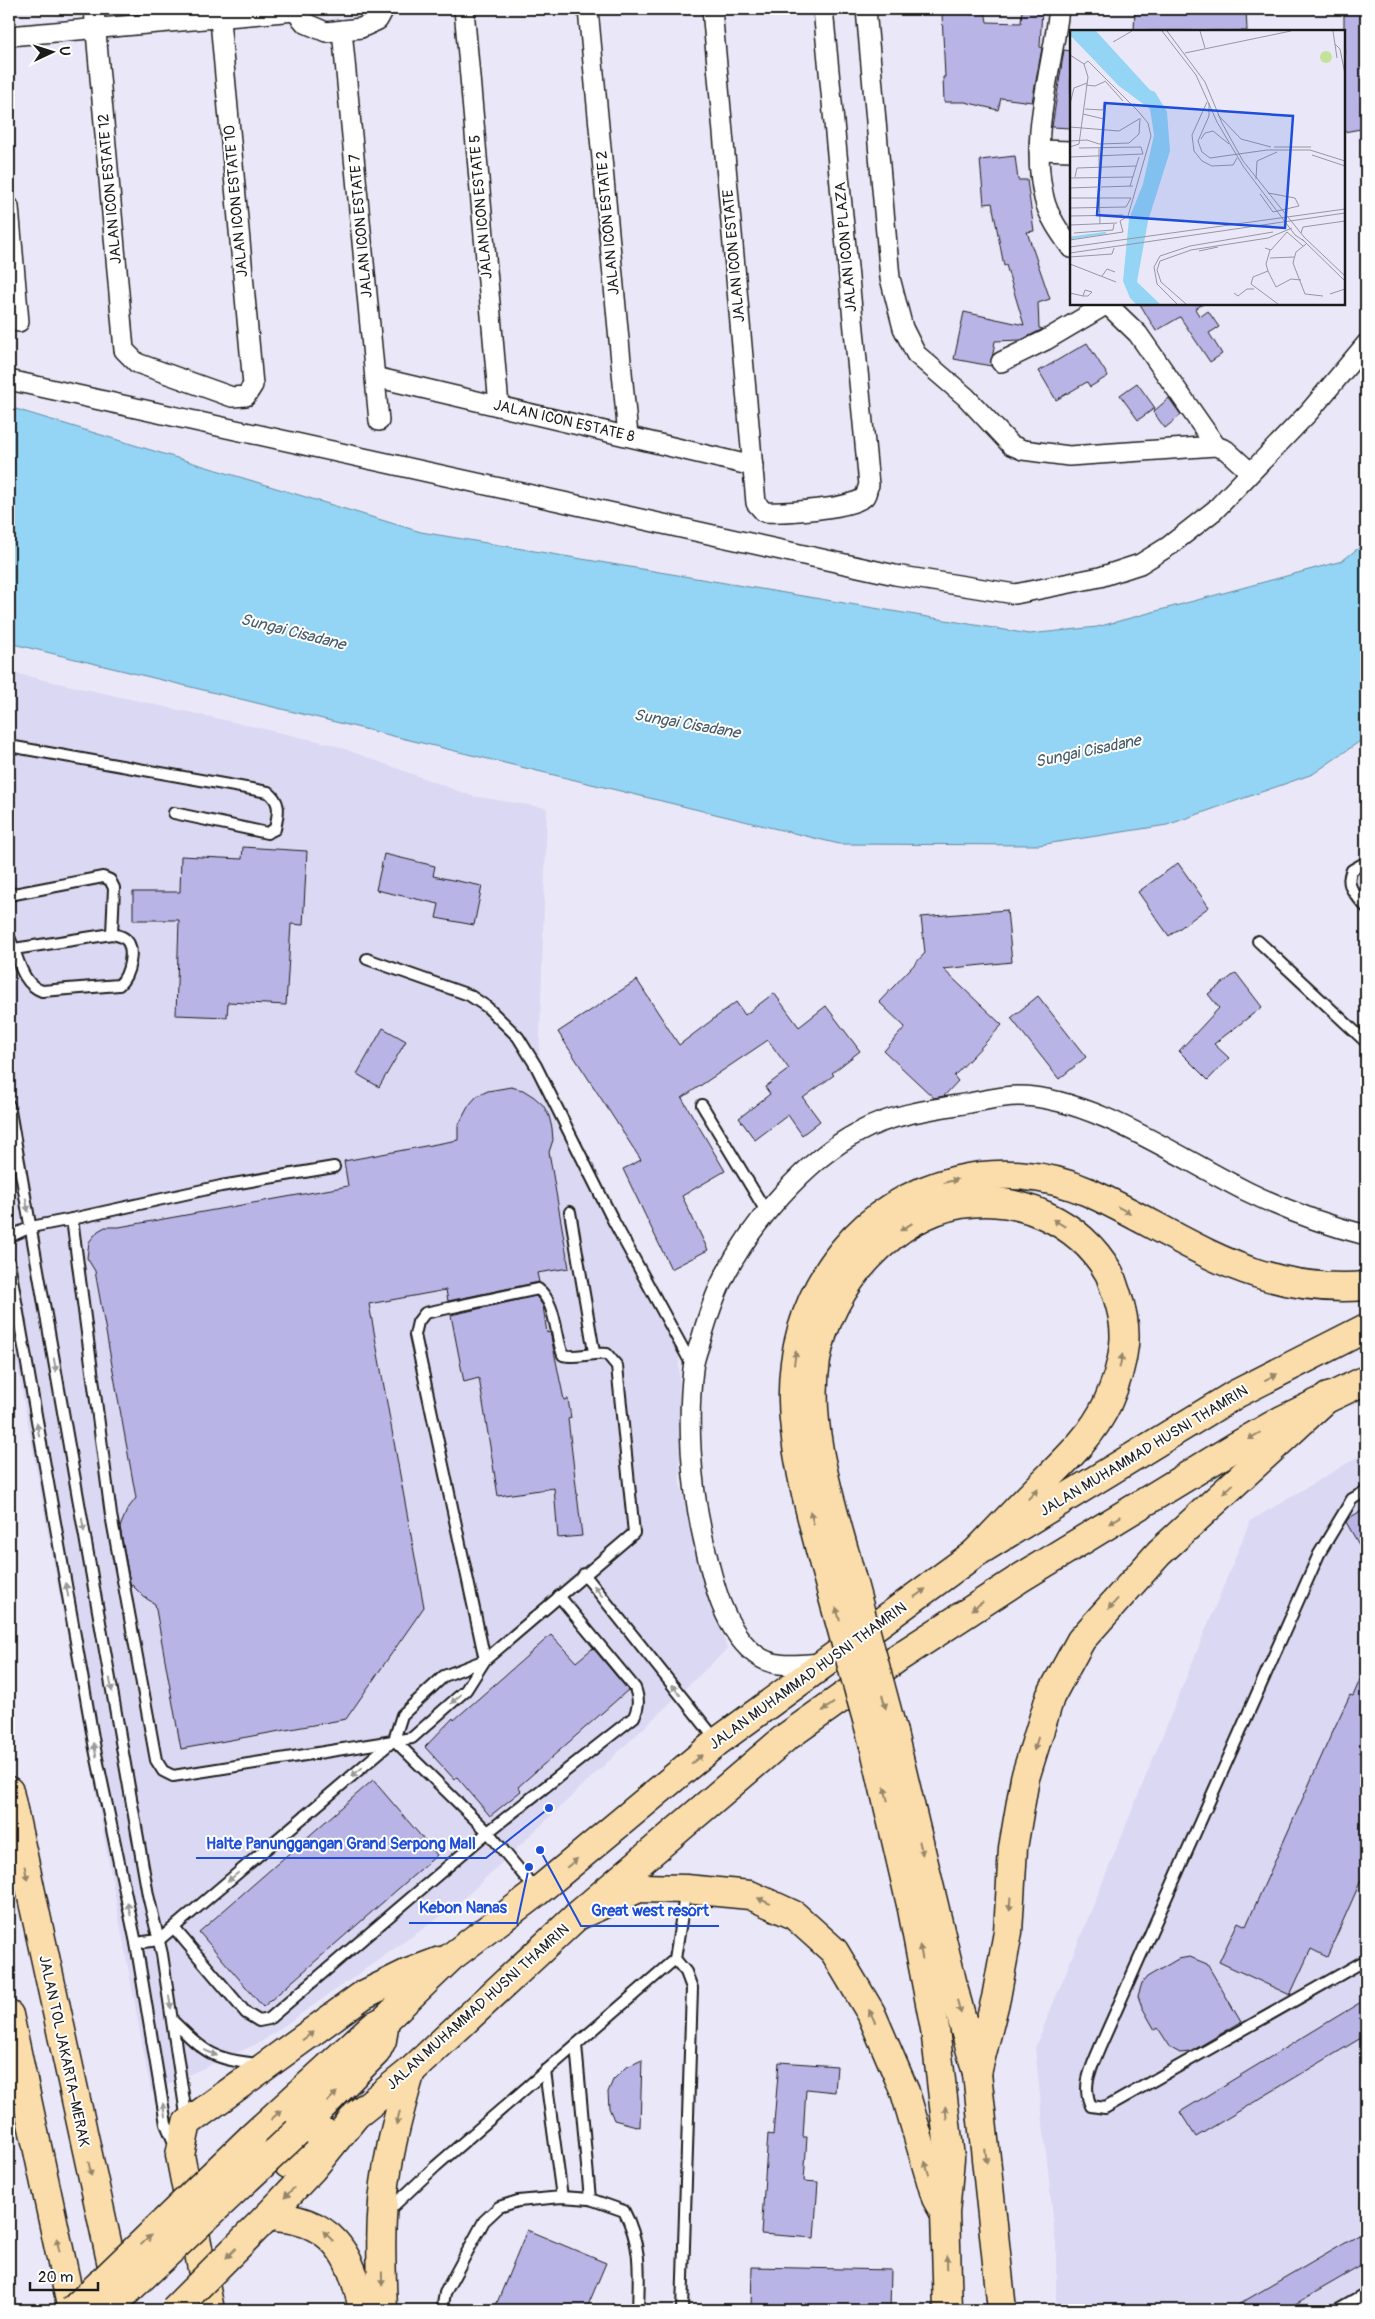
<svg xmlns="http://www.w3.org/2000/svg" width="1375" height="2319" viewBox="0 0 1375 2319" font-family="Pangolin,sans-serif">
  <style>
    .built { fill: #dbd8f3 }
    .water { fill: #94d4f5; stroke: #648a9e }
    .building { fill: #b9b4e6; stroke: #1c1c1c }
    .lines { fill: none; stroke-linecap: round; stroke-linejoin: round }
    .service-casing { stroke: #1c1c1c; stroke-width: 14 }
    .minor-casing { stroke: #1c1c1c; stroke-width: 22 }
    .primary-casing { stroke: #1c1c1c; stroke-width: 31 }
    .motorway-casing { stroke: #1c1c1c; stroke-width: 31 }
    .service { stroke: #fff; stroke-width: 10 }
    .minor { stroke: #fff; stroke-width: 19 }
    .primary { stroke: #faddab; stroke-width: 28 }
    .motorway { stroke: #faddab; stroke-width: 28 }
    .primary-bridge-casing { stroke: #1c1c1c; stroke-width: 31; stroke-linecap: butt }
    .motorway-bridge-casing { stroke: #1c1c1c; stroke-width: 31; stroke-linecap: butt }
    .primary-bridge { stroke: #faddab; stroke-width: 28 }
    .motorway-bridge { stroke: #faddab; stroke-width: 28 }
    .oneway { fill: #96866b }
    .oneway2 { fill: #999 }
    .labels { text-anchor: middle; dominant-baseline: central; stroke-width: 4; stroke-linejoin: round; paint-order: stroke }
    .street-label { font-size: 15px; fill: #1c1c1c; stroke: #fff }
    .water-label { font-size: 16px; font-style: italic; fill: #465c68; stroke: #fff }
    .inset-river { fill: none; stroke: #94d4f5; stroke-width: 2.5 }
    .inset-road { fill: none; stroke: #9896a0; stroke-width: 1 }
    .view { fill: #1d4ed8; fill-opacity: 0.15; stroke: #1d4ed8; stroke-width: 2.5 }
    .inset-edge { fill: none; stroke: #1c1c1c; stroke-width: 2.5 }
    .leader { fill: none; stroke: #1d4ed8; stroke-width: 2 }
    .callout-dot { fill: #1d4ed8; stroke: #fff; stroke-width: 2 }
    .callout-label { font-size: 16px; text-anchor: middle; font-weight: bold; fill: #1d4ed8; stroke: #fff; stroke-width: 4; stroke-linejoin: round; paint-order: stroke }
  </style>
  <rect width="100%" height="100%" fill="#eae8f8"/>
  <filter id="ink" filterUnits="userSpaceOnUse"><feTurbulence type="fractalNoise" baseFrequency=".02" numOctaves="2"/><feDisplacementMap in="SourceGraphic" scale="10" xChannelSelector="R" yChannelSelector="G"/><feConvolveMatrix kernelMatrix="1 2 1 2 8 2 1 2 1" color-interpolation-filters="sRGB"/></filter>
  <g filter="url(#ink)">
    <g class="built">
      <path d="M9 672 331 744 472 796 547 808 539 1067 679 1350 680 1483 727 1649 457 1905 261 2042 151 2092 9 1321Z"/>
      <path d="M1366 1452V2310H1056V2246L1035 2048 1250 1521Z"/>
    </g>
    <path class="water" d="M9 407 421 532 1029 634 1097 627 1342 561 1366 542V737L1313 774 1167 825 1039 845 839 844 9 643Z"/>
    <g class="building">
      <path d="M1022 9H1042L1040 47 1042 48 1032 102 1001 98 998 110 965 102H944L943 77H945L942 14 985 10 987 22 1021 23Z"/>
      <path d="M1135 9H1246L1247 31H1134Z"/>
      <path d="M1344 9H1366V128L1344 132Z"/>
      <path d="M1064 50 1071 51V128L1052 127Z"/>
      <path d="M1015 156 1018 180H1027L1034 231 1027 232 1050 299 1038 303 1039 328 1043 329 1021 340 995 341 991 366 954 359 964 312 1024 325 1006 265 1004 266 992 203 984 204 980 160Z"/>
      <path d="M1140 304H1203L1195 309 1200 317 1208 311 1219 327 1209 333 1222 354 1210 362 1180 317 1156 331Z"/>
      <path d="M1087 343 1108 376 1090 387 1087 382 1056 400 1039 371Z"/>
      <path d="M1137 383 1155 408 1138 420 1120 395Z"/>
      <path d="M1169 398 1181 415 1165 428 1153 412Z"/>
      <path d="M243 847 307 851 303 925 291 924 286 1005 228 1002 227 1017 176 1015 179 920H133V892H180L181 856 242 859Z"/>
      <path d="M384 854 435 866 433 876 482 886 474 925 436 918 439 904 376 890Z"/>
      <path d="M1178 863 1209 907 1169 936 1138 892Z"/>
      <path d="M1007 910 1012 962 943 969 1002 1025 954 1076 958 1081 944 1096 934 1098 884 1051 905 1027 879 1002 925 953 921 917Z"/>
      <path d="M1236 973 1262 1007 1214 1044 1229 1058 1208 1080 1179 1051 1219 1008 1208 994Z"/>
      <path d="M637 980 679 1045 736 1002 745 1015 774 993 799 1027 826 1006 860 1051 832 1073 834 1075 803 1098 820 1121 802 1135 788 1115 755 1140 739 1118 770 1094 765 1087 789 1069 768 1040 682 1098 725 1171 682 1196 708 1250 671 1269 623 1169 641 1160 558 1032Z"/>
      <path d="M1038 996 1086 1057 1059 1079 1011 1018Z"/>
      <path d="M383 1028 406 1041 379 1087 357 1074Z"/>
      <path d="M511 1087 523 1090 534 1097 543 1105 549 1116 552 1128 553 1140 549 1152 569 1268 537 1273 539 1282 448 1301 446 1290 369 1304 424 1607 346 1719 181 1749 155 1604 144 1597 130 1583 120 1527 127 1510 136 1498 95 1271 87 1258 89 1242 98 1231 105 1227H119L348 1186 344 1161 458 1140V1126L469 1105 477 1096 488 1091Z"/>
      <path d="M536 1296 543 1306 547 1333 550 1332 564 1400 568 1399 571 1418 568 1419 582 1536 558 1538 554 1488 498 1496 479 1378 464 1382 455 1336 451 1315Z"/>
      <path d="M1366 1508V1557L1346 1522 1349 1518Z"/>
      <path d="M551 1635 576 1662 593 1648 628 1690 518 1787 521 1791 490 1816 457 1777 454 1779 425 1747 453 1718 454 1720Z"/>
      <path d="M1366 1666V1869L1327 1957 1311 1949 1290 1995 1219 1962 1238 1922 1246 1926 1331 1735 1350 1695 1353 1696Z"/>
      <path d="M373 1780 437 1855 263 2007 199 1932Z"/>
      <path d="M1190 1957 1207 1964 1241 2022 1190 2052 1180 2053 1171 2048 1158 2028 1155 2030 1142 2007 1138 1996 1142 1983 1147 1977 1178 1959Z"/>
      <path d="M1366 1999V2035L1196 2137 1180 2112Z"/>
      <path d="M642 2060 640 2127 614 2120 609 2108 608 2092 613 2080 625 2068Z"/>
      <path d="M779 2062 837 2066 835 2092 806 2089 803 2137H807L804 2181 818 2182 814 2238 761 2234 768 2134 773 2135Z"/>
      <path d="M527 2230 606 2263 586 2310H494Z"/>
      <path d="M1366 2230V2263L1285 2310H1229Z"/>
      <path d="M752 2267 891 2270 890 2310H751Z"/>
    </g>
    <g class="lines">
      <g class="service-casing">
        <g id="service">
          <path d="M9 746 268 792C282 803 278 813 275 829L267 833 174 813"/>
          <path d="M1366 862 1352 870C1344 886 1356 895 1366 907"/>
          <path d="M9 895 103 877 110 880 114 888 112 934"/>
          <path d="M9 937C18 956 21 984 42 991L119 985C129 976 137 947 124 938 121 936 116 935 112 934L14 949"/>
          <path d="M1258 941 1366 1042"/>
          <path d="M367 959 469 995 487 1007 518 1037 536 1066 614 1222 693 1367"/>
          <path d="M9 1105 148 1895 162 1954 187 2121"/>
          <path d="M702 1105 767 1213"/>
          <path d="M570 1212 594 1352"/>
          <path d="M72 1219 221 1186 334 1167"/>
          <path d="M9 1237 31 1227 72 1219 111 1515 156 1760 163 1771 173 1776 412 1738 466 1690 485 1660 634 1533 617 1366 607 1354C592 1352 574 1359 563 1355 555 1334 556 1302 538 1289L425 1313 418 1322 415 1335 485 1660"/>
          <path d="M9 1262 95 1749 136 1943 166 2124 175 2145"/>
          <path d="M1366 1491 1352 1499 1319 1554 1100 2047C1092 2067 1081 2085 1091 2106L1105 2108 1366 1960"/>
          <path d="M584 1574 717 1741"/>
          <path d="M394 1740 488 1832 536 1890"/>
          <path d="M174 1928 246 2013 259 2021 269 2019 488 1832 634 1717C639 1706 639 1699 635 1688L559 1596"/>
          <path d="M136 1943 159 1940 394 1740 402 1715 444 1676 485 1660"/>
          <path d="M675 1959 686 1972 692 1988 682 2310"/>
          <path d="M174 2022C206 2053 213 2060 259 2064"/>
          <path d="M576 2045 590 2199"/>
          <path d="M545 2071 562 2197"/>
          <path d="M388 2211 436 2166 675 1959 686 1889"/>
          <path d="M442 2310 445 2293 484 2221 499 2207 518 2201 562 2197 590 2199 624 2211C642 2245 639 2273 638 2310"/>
          <path d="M1336 2310 1366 2293"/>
        </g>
      </g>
      <g class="minor-casing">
        <g id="minor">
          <path d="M94 9 124 350 137 363 232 397 246 396 253 385 219 9"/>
          <path d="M464 9 499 406"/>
          <path d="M588 9 628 436"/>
          <path d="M712 9 756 503 764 512C781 513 855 509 865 496 867 493 867 488 869 485L823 9"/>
          <path d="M866 9 890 278 903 328 916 354 966 397 1011 445 1023 450 1069 456 1216 446"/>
          <path d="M1059 9C1052 71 1029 136 1044 198 1048 216 1061 234 1071 248"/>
          <path d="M295 11 305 23 326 32 361 28 378 20 384 9"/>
          <path d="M342 30 379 421"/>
          <path d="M9 36 295 11"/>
          <path d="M1039 150 1071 151"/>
          <path d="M9 207 19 322"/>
          <path d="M1107 304 1138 334 1216 446 1226 450 1250 472"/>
          <path d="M1001 362 1046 340 1107 304"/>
          <path d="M375 377 753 466"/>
          <path d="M9 380 895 575 1015 594 1100 577 1140 564 1169 546 1215 510 1309 412 1366 344"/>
          <path d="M824 1663C803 1664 778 1669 759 1657 722 1632 711 1574 702 1533 691 1483 687 1420 693 1369 694 1359 698 1349 701 1340 707 1319 714 1297 724 1277 751 1224 805 1160 859 1132 892 1114 933 1109 970 1103 986 1100 1002 1096 1018 1096 1091 1096 1181 1159 1246 1191 1285 1210 1325 1225 1366 1235"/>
        </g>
      </g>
      <g class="primary-casing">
        <g id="primary">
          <path d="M297 2132 376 2052 382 2040 385 2020"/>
          <path d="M252 2137 373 2026 385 2020 451 1957 537 1892 717 1742 974 1554 1236 1394 1366 1328"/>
          <path d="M288 2164 325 2133"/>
          <path d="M267 2217C331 2217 352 2253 363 2310"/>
          <path d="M265 2219 312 2169 356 2115 411 2071 577 1916 785 1738 896 1659 1022 1577 1235 1447 1282 1420 1366 1380"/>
          <path d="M210 2310 180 2155 187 2123 363 1995 408 1973 440 1961"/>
          <path d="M383 2310C382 2280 380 2249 382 2218 384 2168 397 2119 411 2071"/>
        </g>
      </g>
      <g class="motorway-casing">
        <g id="motorway">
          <path d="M845 1554C828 1493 806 1424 816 1360 822 1323 843 1284 869 1257 893 1232 925 1210 961 1204 1018 1194 1080 1222 1109 1273 1112 1279 1114 1288 1117 1295 1122 1310 1126 1329 1124 1345 1122 1365 1115 1386 1107 1404 1090 1440 1060 1465 1033 1493 1013 1513 994 1534 974 1554"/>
          <path d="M824 1565C795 1454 764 1350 843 1251 901 1179 1003 1155 1088 1192 1143 1216 1202 1257 1259 1274 1294 1285 1330 1289 1366 1286"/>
          <path d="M893 1733 956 1998 977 2073 1002 2310"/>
          <path d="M874 1745 912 1909 935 2029 950 2158 945 2213 948 2310"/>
          <path d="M9 1791 118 2293"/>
          <path d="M577 1916 639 1888 686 1889 750 1895 794 1915 834 1951 871 2013 905 2092 936 2198 944 2212"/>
          <path d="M9 2015 72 2310"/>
          <path d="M977 2073 996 1998 1008 1932 1013 1848 1025 1778 1050 1697 1081 1640 1159 1553 1328 1397"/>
        </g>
      </g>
      <use href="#service" class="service"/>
      <use href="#minor" class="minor"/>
      <use href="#primary" class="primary"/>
      <use href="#motorway" class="motorway"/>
      <g class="primary-bridge-casing">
        <g id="primary-bridge">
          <path d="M73 2310 252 2137"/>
          <path d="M107 2310 297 2132"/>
          <path d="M174 2310 265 2219"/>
        </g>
      </g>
      <g class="motorway-bridge-casing">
        <g id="motorway-bridge">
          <path d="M845 1554 893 1733"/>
          <path d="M824 1565 874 1745"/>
        </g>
      </g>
      <use href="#primary-bridge" class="primary-bridge"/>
      <use href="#motorway-bridge" class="motorway-bridge"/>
    </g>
    <defs><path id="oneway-solid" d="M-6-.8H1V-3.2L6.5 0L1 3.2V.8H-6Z" transform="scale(1.25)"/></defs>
    <g class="oneway">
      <use href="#oneway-solid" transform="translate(951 1181) rotate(-13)"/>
      <use href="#oneway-solid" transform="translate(1124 1210) rotate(26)"/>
      <use href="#oneway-solid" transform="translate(1059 1223) rotate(-149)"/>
      <use href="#oneway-solid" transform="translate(906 1227) rotate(149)"/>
      <use href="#oneway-solid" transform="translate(795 1358) rotate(-82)"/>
      <use href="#oneway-solid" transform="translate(1121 1361) rotate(-78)"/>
      <use href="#oneway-solid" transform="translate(1271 1377) rotate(-26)"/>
      <use href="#oneway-solid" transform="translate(1254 1436) rotate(150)"/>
      <use href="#oneway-solid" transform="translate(1228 1489) rotate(137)"/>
      <use href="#oneway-solid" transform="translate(1033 1494) rotate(-46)"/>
      <use href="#oneway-solid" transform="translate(812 1518) rotate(-105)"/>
      <use href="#oneway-solid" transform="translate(1115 1520) rotate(149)"/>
      <use href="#oneway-solid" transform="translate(920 1593) rotate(-36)"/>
      <use href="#oneway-solid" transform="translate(1113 1604) rotate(132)"/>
      <use href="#oneway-solid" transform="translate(977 1606) rotate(146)"/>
      <use href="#oneway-solid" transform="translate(838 1614) rotate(-105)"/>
      <use href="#oneway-solid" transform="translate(884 1702) rotate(75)"/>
      <use href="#oneway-solid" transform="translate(828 1707) rotate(144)"/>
      <use href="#oneway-solid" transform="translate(1036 1744) rotate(107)"/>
      <use href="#oneway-solid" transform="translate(697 1759) rotate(-39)"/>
      <use href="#oneway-solid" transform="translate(886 1794) rotate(-104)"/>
      <use href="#oneway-solid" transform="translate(921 1848) rotate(77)"/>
      <use href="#oneway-solid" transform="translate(572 1863) rotate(-40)"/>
      <use href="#oneway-solid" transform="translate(26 1873) rotate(78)"/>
      <use href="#oneway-solid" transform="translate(764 1901) rotate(-155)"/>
      <use href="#oneway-solid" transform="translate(1010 1904) rotate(93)"/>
      <use href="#oneway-solid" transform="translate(921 1952) rotate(-102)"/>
      <use href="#oneway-solid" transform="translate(959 2007) rotate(74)"/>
      <use href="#oneway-solid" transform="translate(872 2016) rotate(-116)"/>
      <use href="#oneway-solid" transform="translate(308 2036) rotate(-36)"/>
      <use href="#oneway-solid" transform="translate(332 2097) rotate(-45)"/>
      <use href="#oneway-solid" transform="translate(946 2113) rotate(-96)"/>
      <use href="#oneway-solid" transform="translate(276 2115) rotate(-42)"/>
      <use href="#oneway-solid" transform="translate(398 2118) rotate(105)"/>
      <use href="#oneway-solid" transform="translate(986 2156) rotate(84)"/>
      <use href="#oneway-solid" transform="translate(927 2168) rotate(-107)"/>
      <use href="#oneway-solid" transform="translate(90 2169) rotate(78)"/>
      <use href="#oneway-solid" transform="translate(289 2193) rotate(134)"/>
      <use href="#oneway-solid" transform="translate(328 2236) rotate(-135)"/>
      <use href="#oneway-solid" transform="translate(146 2240) rotate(-44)"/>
      <use href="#oneway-solid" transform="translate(58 2245) rotate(-102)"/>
      <use href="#oneway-solid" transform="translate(231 2253) rotate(135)"/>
      <use href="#oneway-solid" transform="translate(947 2262) rotate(-92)"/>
      <use href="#oneway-solid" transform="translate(382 2279) rotate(89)"/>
    </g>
    <g class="oneway2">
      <use href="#oneway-solid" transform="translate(27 1205) rotate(80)"/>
      <use href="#oneway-solid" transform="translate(55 1365) rotate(80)"/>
      <use href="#oneway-solid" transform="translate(38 1430) rotate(-100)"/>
      <use href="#oneway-solid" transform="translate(83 1525) rotate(80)"/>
      <use href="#oneway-solid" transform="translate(67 1590) rotate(-100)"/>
      <use href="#oneway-solid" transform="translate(598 1591) rotate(-128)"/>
      <use href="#oneway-solid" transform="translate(111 1685) rotate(80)"/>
      <use href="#oneway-solid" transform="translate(676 1690) rotate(-129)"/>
      <use href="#oneway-solid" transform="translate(456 1699) rotate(138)"/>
      <use href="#oneway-solid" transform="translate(95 1750) rotate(-101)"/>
      <use href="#oneway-solid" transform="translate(357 1772) rotate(140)"/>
      <use href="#oneway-solid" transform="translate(233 1877) rotate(140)"/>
      <use href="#oneway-solid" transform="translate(129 1909) rotate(-103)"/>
      <use href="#oneway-solid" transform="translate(170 2002) rotate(80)"/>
      <use href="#oneway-solid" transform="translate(211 2053) rotate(24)"/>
      <use href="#oneway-solid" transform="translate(164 2110) rotate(-99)"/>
    </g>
  </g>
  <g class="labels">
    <g class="street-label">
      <text transform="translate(110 189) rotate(-95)">JALAN ICON ESTATE 12</text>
      <text transform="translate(236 201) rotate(-95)">JALAN ICON ESTATE 10</text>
      <text transform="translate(481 207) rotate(-95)">JALAN ICON ESTATE 5</text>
      <text transform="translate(608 223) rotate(-95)">JALAN ICON ESTATE 2</text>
      <text transform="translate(361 226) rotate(-95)">JALAN ICON ESTATE 7</text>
      <text transform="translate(846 247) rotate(-95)">JALAN ICON PLAZA</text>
      <text transform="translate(734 256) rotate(-95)">JALAN ICON ESTATE</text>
      <text transform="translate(564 421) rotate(13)">JALAN ICON ESTATE 8</text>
      <text transform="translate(1144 1451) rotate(-31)">JALAN MUHAMMAD HUSNI THAMRIN</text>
      <text transform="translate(808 1676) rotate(-36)">JALAN MUHAMMAD HUSNI THAMRIN</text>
      <text transform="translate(478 2007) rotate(-42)">JALAN MUHAMMAD HUSNI THAMRIN</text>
      <text transform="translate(64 2051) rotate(78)">JALAN TOL JAKARTA–MERAK</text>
    </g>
    <g class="water-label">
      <text transform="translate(293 632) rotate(14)">Sungai Cisadane</text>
      <text transform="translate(687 724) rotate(10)">Sungai Cisadane</text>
      <text transform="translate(1088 751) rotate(-12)">Sungai Cisadane</text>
    </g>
  </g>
  <g transform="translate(1070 30)">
    <rect width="275" height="275" fill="#eae8f8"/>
    <path d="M250 27a6 6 0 1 1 12 0a6 6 0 1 1-12 0Z" fill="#c3e29a"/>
    <path d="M0 1H26L80 60 85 62 97 82 100 121 78 191 67 252 90 274H66L60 268 53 251 59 189 73 154 84 105 80 79 49 56 0 5Z" fill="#94d4f5"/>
    <path class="inset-river" d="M0 208 36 203"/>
    <path class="inset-road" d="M92 1 126 45 147 92 173 136 225 205 234 211M97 1 135 52 152 93 173 131 234 207 275 246M130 1 135 18M263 1 267 28M43 12 62 1M265 14 270 19 275 44M115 23 221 1M0 25 14 34 18 47 9 114 0 117M36 52 53 71M16 55 25 56 36 51M137 72 122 105 124 121 132 131 142 136 163 135 167 128M139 73V86L128 111 132 122 140 128 197 120H240L275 131M0 74 4 58 17 53M15 79 33 80 34 72M13 84 34 89M148 85 171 109 201 117M0 97 49 101 69 89M131 109 135 103 143 101 159 114M0 111 17 110 29 114 59 113 69 104 70 88M204 117H241M29 118V153M242 125 275 136M0 127 73 124 71 117 9 118M5 147 7 138 66 136M0 148 63 147M186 149 187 131 207 122M60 156 69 127M31 157 63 156M0 158 27 157M30 161 29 153 30 194M190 164 203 182 229 176 225 168 198 163M0 168H61L56 177 0 178M0 186 53 185M0 195 47 193M4 203 43 200 44 194M231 203 233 197 275 191M232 209 275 251M0 210 53 202 50 191 58 186 81 106 78 93 68 81 18 31 14 34M236 214 226 222 223 233 235 264 253 266M0 217 275 179M195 218 201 220 217 202 233 216M200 220 196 234 198 241 183 247 181 254 208 274M129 221 148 217M0 223 275 183M0 227 42 224 44 218M200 228 224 227M0 234 46 252M198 241 206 257 221 249 231 250M32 246 37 239 45 242M0 263 13 266H18L22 262 15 260 13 266M164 263 168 266 177 259H184M260 264 275 259M107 274 87 254 84 237 90 226 120 216 203 202M116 274 91 252 87 240 90 231 121 220 198 208 222 198"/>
    <path class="view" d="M35 73 223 86 215 198 27 185Z"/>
    <rect width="275" height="275" class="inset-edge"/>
  </g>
  <path class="leader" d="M549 1808L486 1858H196M529 1867L517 1923H409M540 1850L581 1926H719"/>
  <g class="callout-dot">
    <circle cx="549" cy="1808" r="5"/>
    <circle cx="529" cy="1867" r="5"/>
    <circle cx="540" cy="1850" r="5"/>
  </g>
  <g class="callout-label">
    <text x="341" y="1849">Halte Panunggangan Grand Serpong Mall</text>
    <text x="463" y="1913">Kebon Nanas</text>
    <text x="650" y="1916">Great west resort</text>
  </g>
  <rect width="1375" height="2319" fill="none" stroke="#fff" stroke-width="30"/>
  <rect x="15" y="15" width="1345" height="2289" fill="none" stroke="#1c1c1c" stroke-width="2" filter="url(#ink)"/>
  <g transform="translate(52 52) rotate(86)" stroke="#ffffff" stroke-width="4" paint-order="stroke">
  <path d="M0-4L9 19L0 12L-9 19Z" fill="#1c1c1c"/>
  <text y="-8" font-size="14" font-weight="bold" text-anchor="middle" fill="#1c1c1c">U</text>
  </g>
  <path d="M30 2282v8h68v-8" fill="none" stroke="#1c1c1c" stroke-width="2.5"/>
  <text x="38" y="2282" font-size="15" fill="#1c1c1c" stroke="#ffffff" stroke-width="4" paint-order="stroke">20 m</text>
</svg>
